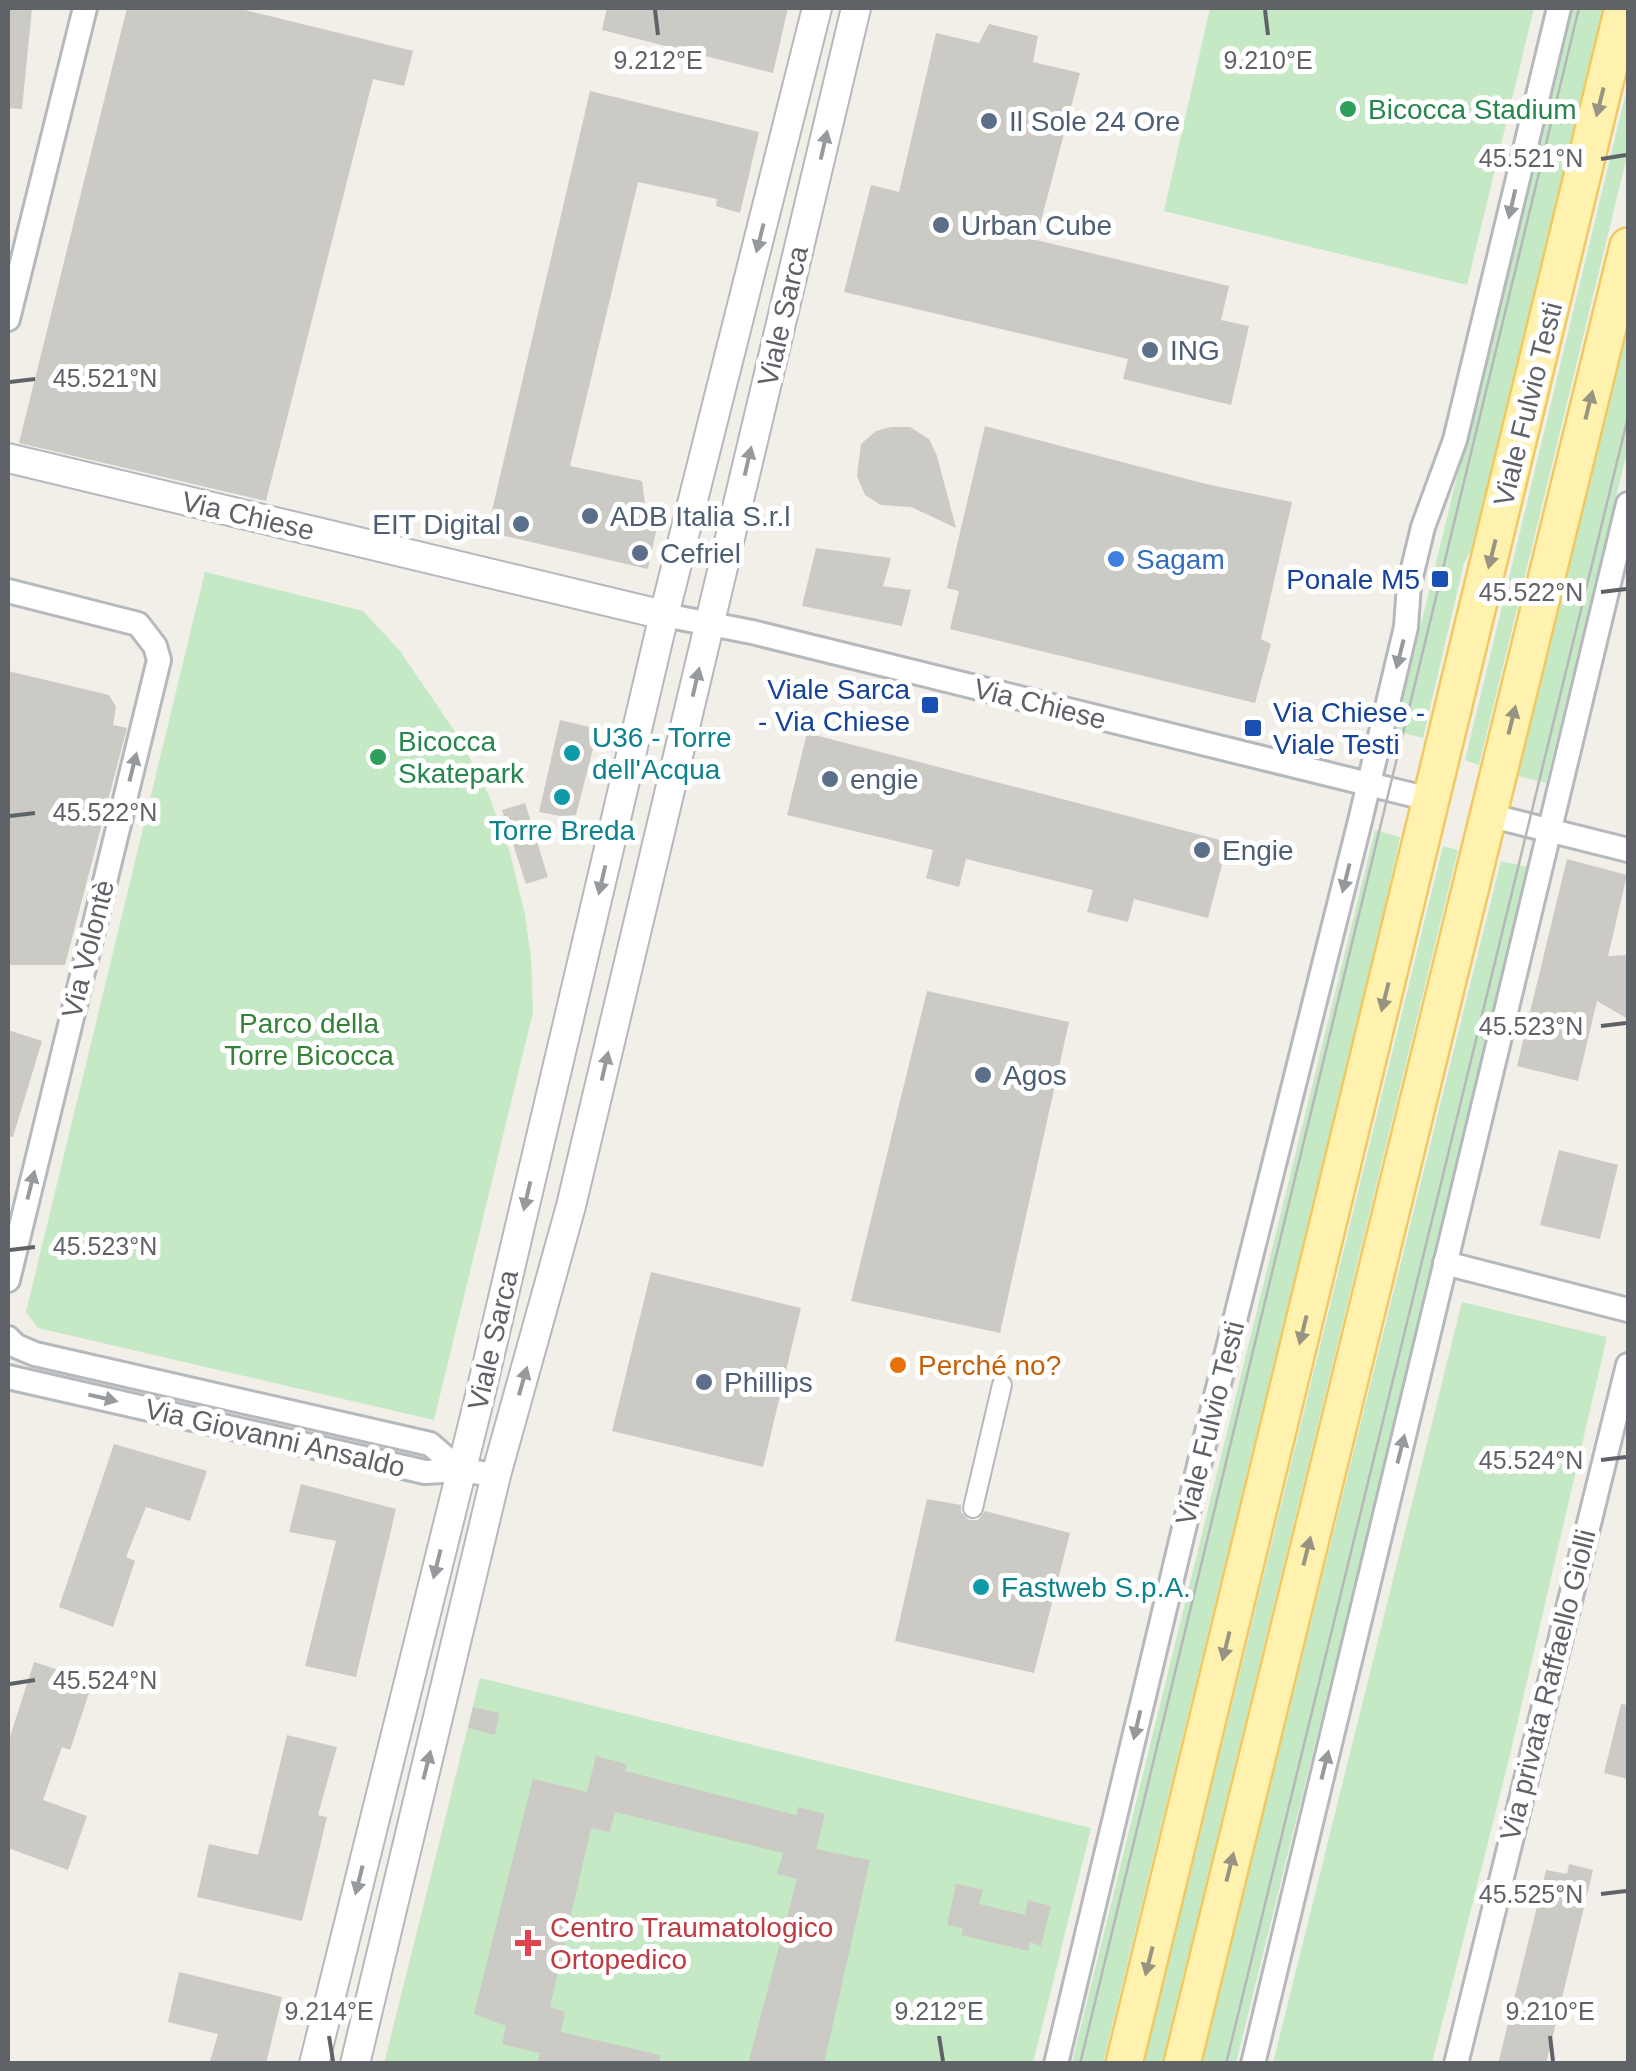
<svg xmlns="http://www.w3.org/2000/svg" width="1636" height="2071" viewBox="0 0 1636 2071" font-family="Arial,sans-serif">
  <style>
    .green { fill: #c5e8c5 }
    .building { fill: #cccac5 }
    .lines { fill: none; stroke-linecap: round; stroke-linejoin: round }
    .pedestrian-casing { stroke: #b5b8bc; stroke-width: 22 }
    .minor-casing { stroke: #b5b8bc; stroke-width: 28 }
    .tertiary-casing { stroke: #b5b8bc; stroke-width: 32 }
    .primary-casing { stroke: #f2c960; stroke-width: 40 }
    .pedestrian { stroke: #fff; stroke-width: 18 }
    .minor { stroke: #fff; stroke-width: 22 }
    .tertiary { stroke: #fff; stroke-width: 28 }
    .primary { stroke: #fff2af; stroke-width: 35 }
    .tram { stroke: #b6b7b8; stroke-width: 2.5 }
    .oneway { fill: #979581 }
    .oneway2 { fill: #979a9d }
    .ticks { fill: none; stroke: #5f6368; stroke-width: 4 }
    .leisure-dot { fill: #2e9e5b; stroke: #fff; stroke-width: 4 }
    .service-dot { fill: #5c6f8a; stroke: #fff; stroke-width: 4 }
    .shop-dot { fill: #3f7fe0; stroke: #fff; stroke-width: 4 }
    .transit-dot { fill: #1a4fb4; stroke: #fff; stroke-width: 4 }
    .culture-dot { fill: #0f9aa8; stroke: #fff; stroke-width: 4 }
    .food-dot { fill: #e8710a; stroke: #fff; stroke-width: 4 }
    .health-dot { fill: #e0444e; stroke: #fff; stroke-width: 4 }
    .labels { text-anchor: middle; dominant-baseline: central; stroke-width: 10; stroke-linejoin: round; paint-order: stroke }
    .leisure-label { font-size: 28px; fill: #27864d; stroke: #fff; text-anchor: start }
    .service-label { font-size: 28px; fill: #4e5e75; stroke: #fff; text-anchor: start }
    .street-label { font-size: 28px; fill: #5f6368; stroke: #fff }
    .shop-label { font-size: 28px; fill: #366cbe; stroke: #fff; text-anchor: start }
    .transit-label { font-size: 28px; fill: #164399; stroke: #fff; text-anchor: end }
    .culture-label { font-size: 28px; fill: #0d838f; stroke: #fff; text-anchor: start }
    .park-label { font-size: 28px; fill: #348238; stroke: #fff }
    .food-label { font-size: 28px; fill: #c56008; stroke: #fff; text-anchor: start }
    .health-label { font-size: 28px; fill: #be3a42; stroke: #fff; text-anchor: start }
    .ticks-label { font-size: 25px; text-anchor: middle; fill: #5f6368; stroke: #fff; stroke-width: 10; stroke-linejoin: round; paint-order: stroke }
  </style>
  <rect width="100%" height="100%" fill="#f1efe8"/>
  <g class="green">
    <path d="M1210 8H1534L1467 285 1164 211Z"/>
    <path d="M1571 8H1604L1479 535 1464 563 1423 738 1395 731Z"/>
    <path d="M1628 84V152L1479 765 1465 760Z"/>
    <path d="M1628 316V448L1546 783 1518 776Z"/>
    <path d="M205 572 363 611 400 651 460 739 489 796 510 853 525 915 531 958 533 1012 434 1420 38 1328 26 1312Z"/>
    <path d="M1375 830 1400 837 1381 924 1103 2063H1072Z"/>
    <path d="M1443 846 1458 850 1162 2063H1144Z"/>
    <path d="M1501 861 1532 868 1236 2063 1201 2064Z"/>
    <path d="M1462 1302 1607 1337 1508 1763 1432 2063H1273Z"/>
    <path d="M480 1678 1091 1828 1033 2063 384 2064Z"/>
  </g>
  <g class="building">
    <path d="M8 8H32L22 109 8 108Z"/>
    <path d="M127 8H237L413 51 404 86 373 79 266 501 19 443Z"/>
    <path d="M607 8H788L773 73 602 30Z"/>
    <path d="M989 24 1038 36 1033 62 1080 73 1036 240 1229 286 1221 320 1249 326 1231 405 1123 379 1128 359 844 292 871 185 899 192 936 33 979 43Z"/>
    <path d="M590 91 759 132 740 213 716 206 717 199 638 182 570 466 642 481 647 519 658 522 648 569 487 532Z"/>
    <path d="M985 426 1206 484 1292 502 1261 639 1271 644 1255 703 950 629 959 591 947 588Z"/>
    <path d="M891 427H910L929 439 937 456 956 528 911 507 881 505 865 495 857 476 861 444 876 431Z"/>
    <path d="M816 548 891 558 883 586 911 590 902 626 802 606Z"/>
    <path d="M8 671 109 695 116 707 113 725 127 728 65 965H8Z"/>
    <path d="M560 720 598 729 576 815 560 816 539 812Z"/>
    <path d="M807 733 1228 842 1208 918 1134 899 1128 922 1087 912 1093 890 966 859 959 887 926 878 933 850 787 815Z"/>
    <path d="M525 803 548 877 526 884 502 810Z"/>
    <path d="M1567 859 1627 875 1608 956 1628 955V1019L1597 1001 1578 1081 1517 1066Z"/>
    <path d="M927 991 1069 1022 1000 1333 851 1301Z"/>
    <path d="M8 1030 42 1041 13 1137 8 1136Z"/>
    <path d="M1559 1150 1618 1165 1600 1239 1540 1225Z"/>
    <path d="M651 1272 801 1308 763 1467 612 1431Z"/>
    <path d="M114 1444 207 1471 190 1521 146 1507 126 1557 135 1561 113 1627 59 1607Z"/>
    <path d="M301 1484 396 1509 356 1677 305 1666 336 1541 289 1532Z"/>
    <path d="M927 1499 961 1505V1512L969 1520H978L985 1511 1070 1533 1034 1673 895 1641Z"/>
    <path d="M34 1662 93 1681 70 1750 62 1747 43 1800 87 1816 68 1870 8 1848V1743Z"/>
    <path d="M1621 1704 1628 1705V1779L1604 1773Z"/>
    <path d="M473 1707 499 1713 495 1735 468 1728Z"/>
    <path d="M287 1735 337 1747 318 1815 327 1817 302 1921 197 1897 209 1844 258 1855Z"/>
    <path d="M596 1756 627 1764 625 1771 796 1815 798 1807 825 1814 816 1849 870 1860 824 2064H748L797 1879 777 1874 783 1853 615 1812 610 1832 591 1828 550 2007 565 2012 561 2032 660 2055 659 2064H537L540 2053 502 2044 506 2026 474 2014 533 1779 587 1792Z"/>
    <path d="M1569 1864 1593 1870 1546 2064H1498L1546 1870 1567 1874Z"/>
    <path d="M956 1884 983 1890 979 1904 1025 1915 1028 1900 1051 1906 1041 1946 1030 1942 1028 1951 961 1935 963 1928 947 1925Z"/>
    <path d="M179 1972 282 1997 266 2064H209L218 2034 168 2022Z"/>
  </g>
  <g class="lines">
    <g class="pedestrian-casing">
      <path id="pedestrian" d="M973 1508 1002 1385"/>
    </g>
    <g class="minor-casing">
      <g id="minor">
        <path d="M8 319 85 8"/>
        <path d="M8 591 138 624 155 646 159 660 8 1280"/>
        <path d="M664 615 752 632 1433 800"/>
        <path d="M1488 815 1628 850"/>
        <path d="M1445 1263 1628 1310"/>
        <path d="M8 1338 16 1346 35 1354 430 1444 460 1470"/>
        <path d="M8 1377 425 1472 460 1470 496 1475"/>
        <path d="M1056 2064 1208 1428 1360 821 1406 627 1409 585 1423 527 1455 440 1559 8"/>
        <path d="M1253 2064 1628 504"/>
        <path d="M1456 2064 1628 1365"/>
      </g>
    </g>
    <g class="tertiary-casing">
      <g id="tertiary">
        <path d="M8 458 664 615"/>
        <path d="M314 2064 479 1400 664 615 817 8"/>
        <path d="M355 2064 496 1475 571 1206 856 8"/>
      </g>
    </g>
    <g class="primary-casing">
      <g id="primary">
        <path d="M1124 2064 1623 8"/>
        <path d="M1182 2064 1628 246"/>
      </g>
    </g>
    <use href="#pedestrian" class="pedestrian"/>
    <use href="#minor" class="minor"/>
    <use href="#tertiary" class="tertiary"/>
    <use href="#primary" class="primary"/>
    <g class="tram">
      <path d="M1080 2064 1579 8"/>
      <path d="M1226 2064 1628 417"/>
    </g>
  </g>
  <defs><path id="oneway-solid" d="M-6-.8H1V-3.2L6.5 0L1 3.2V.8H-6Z" transform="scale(2.5)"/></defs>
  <g class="oneway">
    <use href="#oneway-solid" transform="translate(1600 102) rotate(104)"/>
    <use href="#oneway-solid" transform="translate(1589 405) rotate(-76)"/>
    <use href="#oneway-solid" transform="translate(1492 554) rotate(104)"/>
    <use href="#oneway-solid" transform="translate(1512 720) rotate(-76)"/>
    <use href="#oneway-solid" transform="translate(1385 997) rotate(104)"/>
    <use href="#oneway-solid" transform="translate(1303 1330) rotate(104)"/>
    <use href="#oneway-solid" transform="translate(1307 1551) rotate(-76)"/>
    <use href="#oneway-solid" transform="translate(1226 1646) rotate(104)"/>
    <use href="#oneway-solid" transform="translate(1230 1867) rotate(-76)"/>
    <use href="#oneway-solid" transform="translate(1149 1961) rotate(104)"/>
  </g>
  <g class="oneway2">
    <use href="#oneway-solid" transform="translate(824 145) rotate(-77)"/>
    <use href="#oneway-solid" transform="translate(1512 204) rotate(103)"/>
    <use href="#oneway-solid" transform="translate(760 238) rotate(104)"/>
    <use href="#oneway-solid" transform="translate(748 461) rotate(-77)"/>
    <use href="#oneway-solid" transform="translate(1400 654) rotate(104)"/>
    <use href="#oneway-solid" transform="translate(696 682) rotate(-77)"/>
    <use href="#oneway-solid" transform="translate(133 767) rotate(-76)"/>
    <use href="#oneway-solid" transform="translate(1346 878) rotate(104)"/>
    <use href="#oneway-solid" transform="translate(602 880) rotate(103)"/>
    <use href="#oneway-solid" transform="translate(605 1066) rotate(-77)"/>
    <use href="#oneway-solid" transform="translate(31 1185) rotate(-76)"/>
    <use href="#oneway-solid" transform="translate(527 1196) rotate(103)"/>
    <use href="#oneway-solid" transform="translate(523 1381) rotate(-74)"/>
    <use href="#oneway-solid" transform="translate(103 1398) rotate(13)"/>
    <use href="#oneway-solid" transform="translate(1401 1449) rotate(-76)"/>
    <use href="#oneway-solid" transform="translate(437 1564) rotate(104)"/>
    <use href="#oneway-solid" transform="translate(1137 1725) rotate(103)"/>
    <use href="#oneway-solid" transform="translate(427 1765) rotate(-76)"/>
    <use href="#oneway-solid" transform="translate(1325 1765) rotate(-76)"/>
    <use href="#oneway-solid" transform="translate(359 1880) rotate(104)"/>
  </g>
  <path class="ticks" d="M655 10 658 35M1265 10 1268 35M1601 159 1626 155M10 382 35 379M1601 592 1626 589M10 816 35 813M1601 1026 1626 1023M10 1250 35 1247M1601 1460 1626 1457M10 1684 35 1680M1601 1894 1626 1891M329 2036 333 2061M939 2036 943 2061M1550 2036 1553 2061"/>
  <g class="leisure-dot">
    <circle cx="1348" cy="109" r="10"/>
    <circle cx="378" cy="757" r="10"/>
  </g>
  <g class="service-dot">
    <circle cx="989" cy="121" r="10"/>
    <circle cx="941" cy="225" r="10"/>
    <circle cx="1150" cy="350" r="10"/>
    <circle cx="590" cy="516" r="10"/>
    <circle cx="521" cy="524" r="10"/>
    <circle cx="640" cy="553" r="10"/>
    <circle cx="830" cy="779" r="10"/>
    <circle cx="1202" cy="850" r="10"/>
    <circle cx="983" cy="1075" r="10"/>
    <circle cx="704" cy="1382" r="10"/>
  </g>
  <circle class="shop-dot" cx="1116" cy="559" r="10"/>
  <g class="transit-dot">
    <rect x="1430" y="569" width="20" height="20" rx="5"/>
    <rect x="920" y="695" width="20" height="20" rx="5"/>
    <rect x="1243" y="718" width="20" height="20" rx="5"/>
  </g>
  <g class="culture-dot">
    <circle cx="572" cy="753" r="10"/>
    <circle cx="562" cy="797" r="10"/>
    <circle cx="981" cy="1587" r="10"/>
  </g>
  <circle class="food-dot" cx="898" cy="1365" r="10"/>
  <path class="health-dot" d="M523 1928h10v10h10v10h-10v10h-10v-10h-10v-10h10z"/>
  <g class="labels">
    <g class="leisure-label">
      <text x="1368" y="109">Bicocca Stadium</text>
      <text x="398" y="741">Bicocca<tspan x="398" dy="32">Skatepark</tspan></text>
    </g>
    <g class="service-label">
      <text x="1009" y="121">Il Sole 24 Ore</text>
      <text x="961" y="225">Urban Cube</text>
      <text x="1170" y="350">ING</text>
      <text x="610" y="516">ADB Italia S.r.l</text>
      <text x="501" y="524" text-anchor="end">EIT Digital</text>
      <text x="660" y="553">Cefriel</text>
      <text x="850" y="779">engie</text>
      <text x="1222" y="850">Engie</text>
      <text x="1003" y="1075">Agos</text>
      <text x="724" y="1382">Phillips</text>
    </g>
    <g class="street-label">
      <text transform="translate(783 316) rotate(-77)">Viale Sarca</text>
      <text transform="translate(1528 404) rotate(-76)">Viale Fulvio Testi</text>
      <text transform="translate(248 516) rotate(13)">Via Chiese</text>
      <text transform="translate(1040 704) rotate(14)">Via Chiese</text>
      <text transform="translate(88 949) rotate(-76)">Via Volontè</text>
      <text transform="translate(493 1340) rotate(-77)">Viale Sarca</text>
      <text transform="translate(1210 1423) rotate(-76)">Viale Fulvio Testi</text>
      <text transform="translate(275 1438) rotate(13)">Via Giovanni Ansaldo</text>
      <text transform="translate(1548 1685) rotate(-76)">Via privata Raffaello Giolli</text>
    </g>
    <g class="shop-label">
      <text x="1136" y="559">Sagam</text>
    </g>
    <g class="transit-label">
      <text x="1420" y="579">Ponale M5</text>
      <text x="910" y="689">Viale Sarca<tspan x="910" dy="32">- Via Chiese</tspan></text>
      <text x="1273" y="712" text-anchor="start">Via Chiese -<tspan x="1273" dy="32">Viale Testi</tspan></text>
    </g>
    <g class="culture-label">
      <text x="592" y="737">U36 - Torre<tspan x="592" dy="32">dell'Acqua</tspan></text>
      <text x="562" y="830" text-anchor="middle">Torre Breda</text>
      <text x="1001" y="1587">Fastweb S.p.A.</text>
    </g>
    <g class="park-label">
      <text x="309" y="1023">Parco della<tspan x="309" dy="32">Torre Bicocca</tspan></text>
    </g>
    <g class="food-label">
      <text x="918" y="1365">Perché no?</text>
    </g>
    <g class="health-label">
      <text x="550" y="1927">Centro Traumatologico<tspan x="550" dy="32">Ortopedico</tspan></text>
    </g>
  </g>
  <g class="ticks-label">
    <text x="658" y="69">9.212°E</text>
    <text x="1268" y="69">9.210°E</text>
    <text x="1531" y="167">45.521°N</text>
    <text x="105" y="387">45.521°N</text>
    <text x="1531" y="601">45.522°N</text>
    <text x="105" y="821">45.522°N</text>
    <text x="1531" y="1035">45.523°N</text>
    <text x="105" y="1255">45.523°N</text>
    <text x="1531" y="1469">45.524°N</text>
    <text x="105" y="1689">45.524°N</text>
    <text x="1531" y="1903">45.525°N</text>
    <text x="329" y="2020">9.214°E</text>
    <text x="939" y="2020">9.212°E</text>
    <text x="1550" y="2020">9.210°E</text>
  </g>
  <rect width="1636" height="2071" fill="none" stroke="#5f6368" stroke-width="20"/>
</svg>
